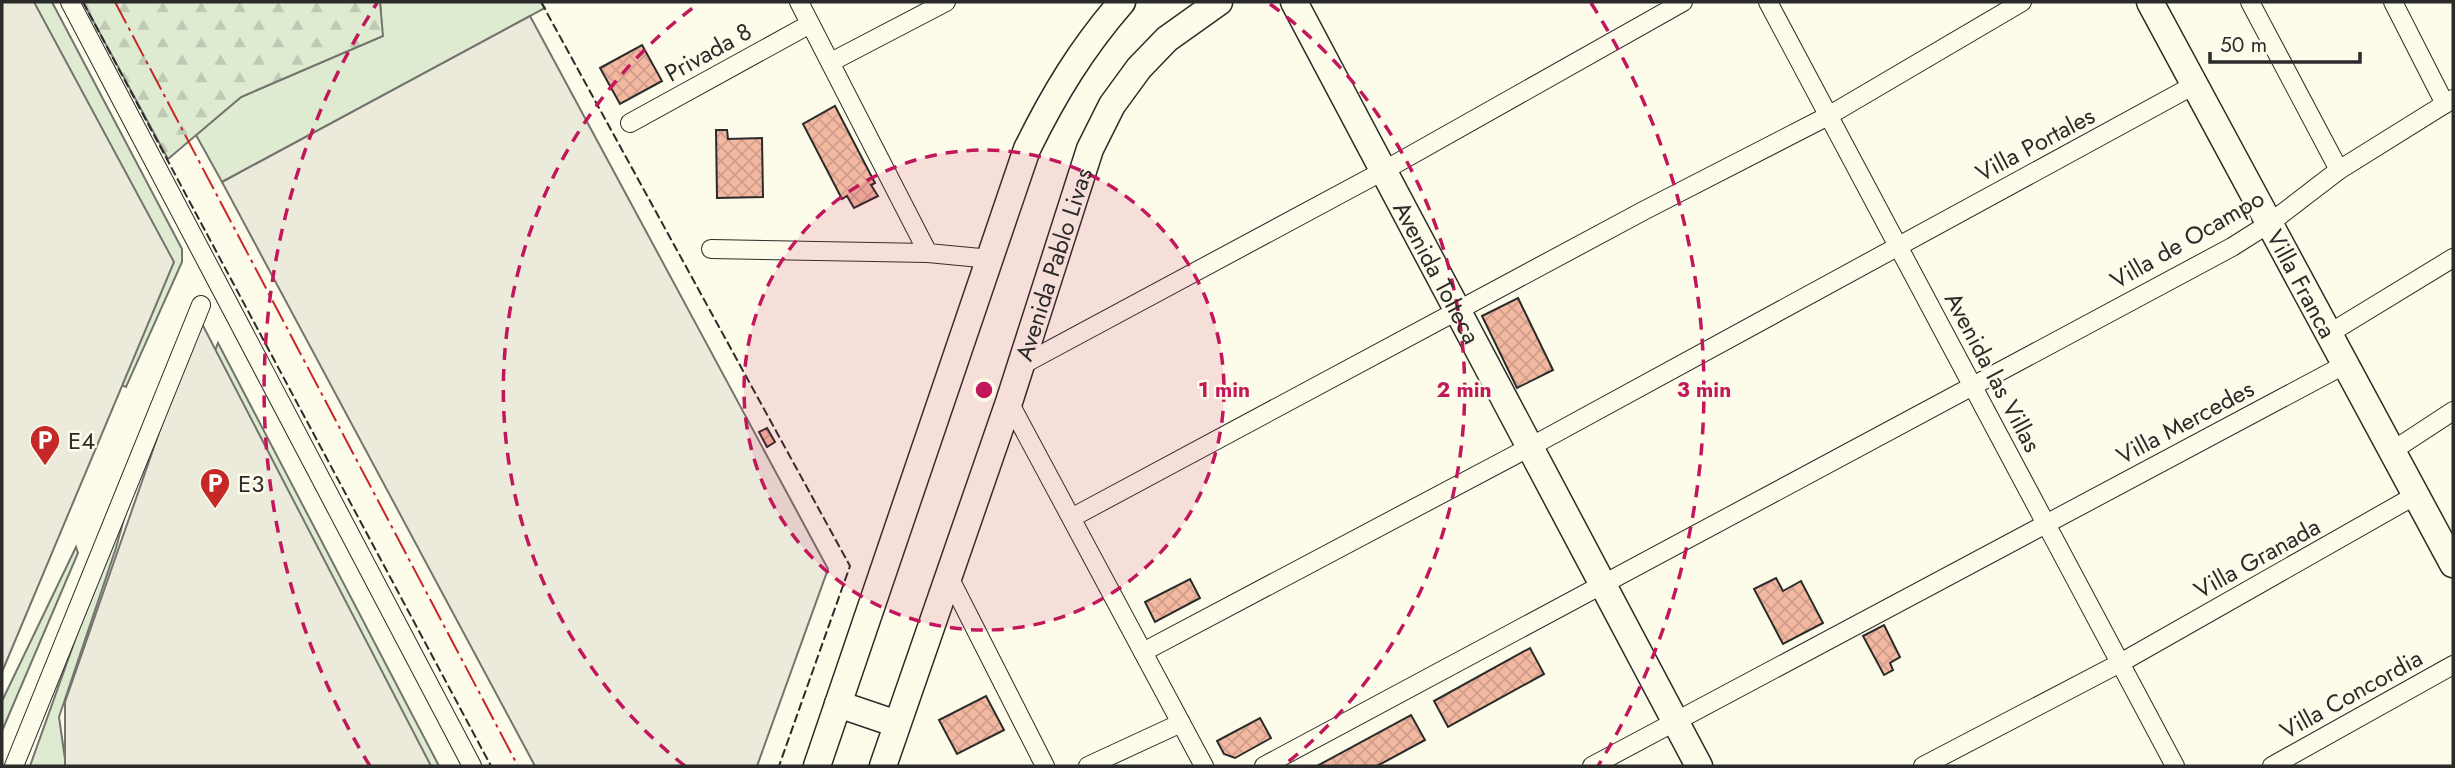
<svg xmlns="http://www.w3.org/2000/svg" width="2455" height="768" viewBox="0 0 2455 768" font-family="Jost,sans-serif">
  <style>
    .grass { fill: #deebd1; stroke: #74746e; stroke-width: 2 }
    .forest { fill: url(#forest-firs); stroke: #74746e; stroke-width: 2 }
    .parking { fill: #eceadb; stroke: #74746e; stroke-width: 2 }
    .building { fill: url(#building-cross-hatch); stroke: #2b2b2b; stroke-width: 2 }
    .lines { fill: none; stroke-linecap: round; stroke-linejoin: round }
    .street-casing { stroke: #2b2b2b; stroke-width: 20 }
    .secondary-casing { stroke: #2b2b2b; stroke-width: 29 }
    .street { stroke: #fdfbea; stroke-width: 18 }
    .secondary { stroke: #fdfbea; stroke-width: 26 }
    .fence { stroke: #2b2b2b; stroke-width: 2; stroke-dasharray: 9 3.5; stroke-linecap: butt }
    .power { stroke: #c62828; stroke-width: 2; stroke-dasharray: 24 5 3.5 5; stroke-linecap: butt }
    .ring { fill: none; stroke: #c2185b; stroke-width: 3.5; stroke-dasharray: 12 9 }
    .labels { text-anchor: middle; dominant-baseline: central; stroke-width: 5; stroke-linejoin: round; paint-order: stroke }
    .street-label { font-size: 24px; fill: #2b2b2b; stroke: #fdfbea }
    .poi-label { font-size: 24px; fill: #2b2b2b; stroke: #fdfbea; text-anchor: start }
    .centre { fill: #c2185b; stroke: #fdfbea; stroke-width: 3.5 }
    .ring-label { font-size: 21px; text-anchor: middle; font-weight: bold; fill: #c2185b; stroke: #fdfbea; stroke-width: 5; stroke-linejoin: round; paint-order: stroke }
  </style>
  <defs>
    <pattern id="forest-firs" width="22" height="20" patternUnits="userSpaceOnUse" patternTransform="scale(1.75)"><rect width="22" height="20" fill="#deebd1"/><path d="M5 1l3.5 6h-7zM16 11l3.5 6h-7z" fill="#bfcab4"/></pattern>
    <pattern id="building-cross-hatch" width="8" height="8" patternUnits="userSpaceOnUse" patternTransform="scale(1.75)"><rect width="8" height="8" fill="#f2b8a0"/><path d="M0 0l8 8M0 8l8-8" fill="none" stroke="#d09e8a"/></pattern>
  </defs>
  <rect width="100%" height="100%" fill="#fdfbea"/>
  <g class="grass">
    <path d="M27 2H52L182 249V262L126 387 117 383Z"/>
    <path d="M380 2H541L545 8 222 182 196 135 241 97 382 36Z"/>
    <path d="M218 343 439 766H426L201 386Z"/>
    <path d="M129 501 116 548 59 717 66 766H30L124 503Z"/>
    <path d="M76 547 78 553 2 731V701Z"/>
  </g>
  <path class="forest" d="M83 2H380L383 36 241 97 168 159Z"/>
  <g class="parking">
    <path d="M2 2H34L174 262 2 672Z"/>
    <path d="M530 16 828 569 757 766H535L222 182Z"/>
    <path d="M199 318 431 766H65V702Z"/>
  </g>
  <g class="building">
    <path d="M642 45 662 81 620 104 600 68Z"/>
    <path d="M835 106 875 183 871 185 878 196 854 208 847 196 842 199 803 124Z"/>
    <path d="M716 130H727L728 139 762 138 763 197 717 198Z"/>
    <path d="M1518 298 1553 370 1517 388 1482 316Z"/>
    <path d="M767 428 775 442 767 447 759 432Z"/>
    <path d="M1776 578 1783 591 1801 581 1823 623 1783 644 1754 589Z"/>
    <path d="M1190 579 1200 598 1155 622 1145 602Z"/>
    <path d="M1884 625 1900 657 1890 663 1893 670 1884 675 1863 636Z"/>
    <path d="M1530 648 1544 674 1448 727 1434 701Z"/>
    <path d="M986 696 1004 730 957 754 939 720Z"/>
    <path d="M1411 715 1425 740 1377 766H1317Z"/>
    <path d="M1260 718 1271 738 1235 758 1224 754 1217 741Z"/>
  </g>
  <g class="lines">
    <g class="street-casing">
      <g id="street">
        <path d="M70 2 472 766"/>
        <path d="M799 2 928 253 991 259"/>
        <path d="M1768 2 2175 766"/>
        <path d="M2250 2 2339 170"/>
        <path d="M2393 2 2445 104"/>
        <path d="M831 62 946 2"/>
        <path d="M630 123 810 24"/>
        <path d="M711 249 928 253"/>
        <path d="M2330 333 2453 258"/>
        <path d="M1020 366 1383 171 1683 2"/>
        <path d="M1009 402 1204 766"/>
        <path d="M2392 451 2453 411"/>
        <path d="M1073 517 1645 210 1828 116 2022 2"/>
        <path d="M948 575 1045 766"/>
        <path d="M1143 652 1530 447 2196 84"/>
        <path d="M14 766 201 305"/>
        <path d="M1088 766 1181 723"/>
        <path d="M1264 766 2232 247 2270 223 2339 170 2453 99"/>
        <path d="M1592 766 2346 364"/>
        <path d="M1923 766 2122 662 2416 495"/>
        <path d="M2272 766 2453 665"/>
      </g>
    </g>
    <g class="secondary-casing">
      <g id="secondary">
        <path id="s1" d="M1294 2 1699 766"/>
        <path id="s2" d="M2150 2 2453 564"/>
        <path d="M838 704 897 724"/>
        <path d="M817 766 1027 149C1054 94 1082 48 1122 2"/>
        <path id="s3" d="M883 766 1009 402 1090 149 1112 105 1139 68 1167 39 1219 2"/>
      </g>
    </g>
    <use href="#street" class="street"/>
    <use href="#secondary" class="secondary"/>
    <g class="fence">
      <path d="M83 2 491 766"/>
      <path d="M541 2 850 566 779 766"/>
    </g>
    <path class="power" d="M115 2 518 766"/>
  </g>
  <circle cx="984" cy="390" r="240" fill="#c2185b" fill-opacity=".12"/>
  <g class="ring">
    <circle cx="984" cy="390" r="240"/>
    <path d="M685 766A480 480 0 0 1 698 4M1270 4A480 480 0 0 1 1283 766"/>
    <path d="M370 766A720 720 0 0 1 377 3M1591 3A720 720 0 0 1 1598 766"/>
  </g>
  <defs>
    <g id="parking-pin" transform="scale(1.575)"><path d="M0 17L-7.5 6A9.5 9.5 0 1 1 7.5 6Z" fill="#c62828" stroke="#fdfbea"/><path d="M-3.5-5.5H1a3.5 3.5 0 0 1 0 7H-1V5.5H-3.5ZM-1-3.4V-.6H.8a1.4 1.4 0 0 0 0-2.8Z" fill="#fff"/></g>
  </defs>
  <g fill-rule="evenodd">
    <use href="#parking-pin" x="45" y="440"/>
    <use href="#parking-pin" x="215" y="483"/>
  </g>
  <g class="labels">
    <g class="street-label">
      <text transform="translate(708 52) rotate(-29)">Privada 8</text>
      <text transform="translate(2035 144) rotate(-28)">Villa Portales</text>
      <text transform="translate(2187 239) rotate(-30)">Villa de Ocampo</text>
      <text stroke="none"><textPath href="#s3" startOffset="530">Avenida Pablo Livas</textPath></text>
      <text stroke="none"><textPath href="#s1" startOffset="306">Avenida Tolteca</textPath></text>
      <text stroke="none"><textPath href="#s2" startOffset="320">Villa Franca</textPath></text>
      <text transform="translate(1993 372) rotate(62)">Avenida las Villas</text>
      <text transform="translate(2185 422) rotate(-28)">Villa Mercedes</text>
      <text transform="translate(2257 558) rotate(-29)">Villa Granada</text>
      <text transform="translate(2351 694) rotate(-29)">Villa Concordia</text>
    </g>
    <g class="poi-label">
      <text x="68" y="440">E4</text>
      <text x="238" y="483">E3</text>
    </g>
  </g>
  <circle cx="984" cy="390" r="10" class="centre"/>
  <g class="ring-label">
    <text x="1224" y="397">1 min</text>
    <text x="1464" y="397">2 min</text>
    <text x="1704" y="397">3 min</text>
  </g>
  <rect width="2455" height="768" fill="none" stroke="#2b2b2b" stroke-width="7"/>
  <path d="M2210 52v10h150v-10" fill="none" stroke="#2b2b2b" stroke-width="3.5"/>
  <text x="2220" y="52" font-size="21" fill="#2b2b2b" stroke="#fdfbea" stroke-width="5" paint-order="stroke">50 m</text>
</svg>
